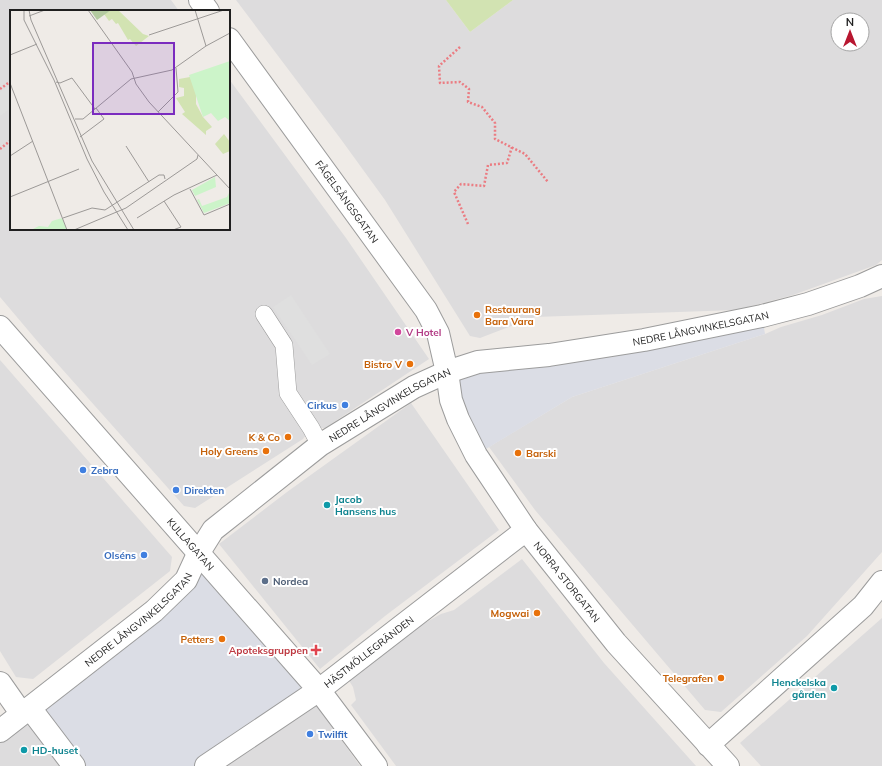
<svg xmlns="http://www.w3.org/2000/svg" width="882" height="766" viewBox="0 0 882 766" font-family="Mulish,sans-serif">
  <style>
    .residential { fill: #dddcdd; fill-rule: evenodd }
    .grass { fill: #d2e3b2 }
    .parking { fill: #dfdfdf }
    .plaza { fill: #dbdde5 }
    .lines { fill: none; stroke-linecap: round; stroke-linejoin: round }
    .lane-casing { stroke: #9c9c9c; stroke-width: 18 }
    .street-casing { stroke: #9c9c9c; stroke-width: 24 }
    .path { stroke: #eb7c82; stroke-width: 2.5; stroke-dasharray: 2 2; stroke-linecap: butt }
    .lane { stroke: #fff; stroke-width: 17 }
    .street { stroke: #fff; stroke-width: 22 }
    .food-dot { fill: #e8710a; stroke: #fff; stroke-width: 1.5 }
    .hotel-dot { fill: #d1479c; stroke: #fff; stroke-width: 1.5 }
    .shop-dot { fill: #3f7fe0; stroke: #fff; stroke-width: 1.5 }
    .culture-dot { fill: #0f9aa8; stroke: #fff; stroke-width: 1.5 }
    .service-dot { fill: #5c6f8a; stroke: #fff; stroke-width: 1.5 }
    .health-dot { fill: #e0444e; stroke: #fff; stroke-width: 1.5 }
    .labels { text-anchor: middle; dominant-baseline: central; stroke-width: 4; stroke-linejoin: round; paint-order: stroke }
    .street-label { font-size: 10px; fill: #1f1f1f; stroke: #fff }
    .food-label { font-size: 10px; font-weight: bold; fill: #c56008; stroke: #fff; text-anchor: end }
    .hotel-label { font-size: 10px; font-weight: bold; fill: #b23c85; stroke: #fff; text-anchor: start }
    .shop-label { font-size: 10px; font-weight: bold; fill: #366cbe; stroke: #fff; text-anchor: start }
    .culture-label { font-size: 10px; font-weight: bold; fill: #0d838f; stroke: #fff; text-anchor: start }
    .service-label { font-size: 10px; font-weight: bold; fill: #4e5e75; stroke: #fff; text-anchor: start }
    .health-label { font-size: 10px; font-weight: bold; fill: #be3a42; stroke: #fff; text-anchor: end }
    .inset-road { fill: none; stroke: #9c9997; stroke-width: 1 }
    .view { fill: #7b2cbf; fill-opacity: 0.15; stroke: #7b2cbf; stroke-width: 2 }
    .inset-edge { fill: none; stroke: #1f1f1f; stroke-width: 2 }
  </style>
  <rect width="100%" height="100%" fill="#efebe7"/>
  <g class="residential">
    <path d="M0 0H171L179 11H11V229H229V79L346 238 429 359 325 428H311L303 439 195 508 184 506 38 342 0 297Z"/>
    <path d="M236 0H446L470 32 513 0H882V260L876 265 793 295 736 310 535 317 480 338 470 336 385 200 340 138ZM838 20H862V44H838Z"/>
    <path d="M882 296V552L807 636 721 712 705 710 535 510 489 447 572 397 765 334 781 327 822 315 864 299Z"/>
    <path d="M0 360 172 557 170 571 33 679 16 677 0 651Z"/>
    <path d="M411 403 499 530 385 616 320 669 219 544 287 492Z"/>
    <path d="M522 559 604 663 696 766H396L351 705 356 700 353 687 348 679 423 624 441 614 454 610Z"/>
    <path d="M882 618V766H761L740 743Z"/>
    <path d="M315 703 360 766H222Z"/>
    <path d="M27 722 61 766H0V743Z"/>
  </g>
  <path class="grass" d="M446 0H513L470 32Z"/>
  <g class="parking">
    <path d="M11 85V108L0 116V92Z"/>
    <path d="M291 295 330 354 312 365 273 307Z"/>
  </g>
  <g class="plaza">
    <path d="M762 316 765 334 572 397 476 455 449 387 478 362Z"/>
    <path d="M198 554 319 690 206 766H74L30 708 155 611Z"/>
  </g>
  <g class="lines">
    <g class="lane-casing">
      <path id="lane" d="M264 314 284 345 288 393 311 428 320 445"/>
    </g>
    <g class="street-casing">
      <g id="street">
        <path d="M200 0 208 11"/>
        <path id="s1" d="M229 39 426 310 438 333 447 372 451 400 458 419 476 455 526 530 616 643 728 766"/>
        <path id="s2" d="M0 327 319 690 376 766"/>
        <path d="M0 683 21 713"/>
        <path d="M30 708 74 766"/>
        <path id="s3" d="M0 731 154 611 186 580 198 554 213 530 320 445 414 387 447 372 478 362 549 355 644 340 762 316 808 304 860 286 882 276"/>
        <path d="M708 745 863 606 882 582"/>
        <path id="s4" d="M206 766 319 690 526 530"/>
      </g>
    </g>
    <g class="path">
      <path d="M460 47 439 66 440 83 460 82 469 89 468 102 482 107 495 123V139L525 154 548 182"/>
      <path d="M0 89 11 81"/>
      <path d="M0 149 11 140"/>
      <path d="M468 224 454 192 461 184 484 186 488 165 507 163 512 147"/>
    </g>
    <use href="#lane" class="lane"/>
    <use href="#street" class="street"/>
  </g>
  <g class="food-dot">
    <circle cx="477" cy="315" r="4"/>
    <circle cx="410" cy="364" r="4"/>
    <circle cx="288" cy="437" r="4"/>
    <circle cx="266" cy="451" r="4"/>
    <circle cx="518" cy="453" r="4"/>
    <circle cx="537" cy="613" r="4"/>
    <circle cx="222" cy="639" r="4"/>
    <circle cx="721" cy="678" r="4"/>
  </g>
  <circle class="hotel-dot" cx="398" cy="332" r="4"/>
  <g class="shop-dot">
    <circle cx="345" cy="405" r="4"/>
    <circle cx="83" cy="470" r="4"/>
    <circle cx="176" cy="490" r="4"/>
    <circle cx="144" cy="555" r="4"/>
    <circle cx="310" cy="734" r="4"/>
  </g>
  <g class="culture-dot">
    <circle cx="327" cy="505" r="4"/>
    <circle cx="834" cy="688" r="4"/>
    <circle cx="24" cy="750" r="4"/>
  </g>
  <circle class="service-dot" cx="265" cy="581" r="4"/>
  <path class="health-dot" d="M314 644h4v4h4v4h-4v4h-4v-4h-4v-4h4z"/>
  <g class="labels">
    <g class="street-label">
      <text stroke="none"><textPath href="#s1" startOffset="201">FÅGELSÅNGSGATAN</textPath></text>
      <text stroke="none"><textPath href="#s3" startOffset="838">NEDRE LÅNGVINKELSGATAN</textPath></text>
      <text stroke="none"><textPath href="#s3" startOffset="514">NEDRE LÅNGVINKELSGATAN</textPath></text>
      <text stroke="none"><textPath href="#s2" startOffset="289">KULLAGATAN</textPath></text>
      <text stroke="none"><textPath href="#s1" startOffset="646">NORRA STORGATAN</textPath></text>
      <text stroke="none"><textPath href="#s3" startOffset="178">NEDRE LÅNGVINKELSGATAN</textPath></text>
      <text stroke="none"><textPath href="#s4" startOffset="199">HÄSTMÖLLEGRÄNDEN</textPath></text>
    </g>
    <g class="food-label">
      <text x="485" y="309" text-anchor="start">Restaurang<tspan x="485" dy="12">Bara Vara</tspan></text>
      <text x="402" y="364">Bistro V</text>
      <text x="280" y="437">K &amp; Co</text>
      <text x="258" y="451">Holy Greens</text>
      <text x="526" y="453" text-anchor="start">Barski</text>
      <text x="529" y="613">Mogwai</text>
      <text x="214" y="639">Petters</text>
      <text x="713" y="678">Telegrafen</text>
    </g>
    <g class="hotel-label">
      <text x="406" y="332">V Hotel</text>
    </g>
    <g class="shop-label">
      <text x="337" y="405" text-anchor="end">Cirkus</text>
      <text x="91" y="470">Zebra</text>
      <text x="184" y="490">Direkten</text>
      <text x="136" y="555" text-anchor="end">Olséns</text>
      <text x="318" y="734">Twilfit</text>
    </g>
    <g class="culture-label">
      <text x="335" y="499">Jacob<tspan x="335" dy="12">Hansens hus</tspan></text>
      <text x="826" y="682" text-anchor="end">Henckelska<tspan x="826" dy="12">gården</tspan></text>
      <text x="32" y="750">HD-huset</text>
    </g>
    <g class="service-label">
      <text x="273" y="581">Nordea</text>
    </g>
    <g class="health-label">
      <text x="308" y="650">Apoteksgruppen</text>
    </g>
  </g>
  <g transform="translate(10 10)">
    <rect width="220" height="220" fill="#efebe7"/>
    <path d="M101 0H108L133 24 139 26 126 36 120 29 118 30 108 13 106 14 102 9 99 11 94 4ZM180 67 186 82V94L193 107 202 117 196 121V125L172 104 175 102 166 88 174 86V78L169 77V69ZM214 124 220 132V141L213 144 205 134Z" fill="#d2e3b2"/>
    <path d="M80 0H101L87 10Z" fill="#b3caa0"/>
    <path d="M220 51V111L215 107 208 111 201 103 193 107 179 65ZM205 167 206 177 185 186 182 180ZM220 181V193L194 203 187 190 189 189 192 196 217 187ZM52 208 57 220H21L29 216 38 217 42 211Z" fill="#ccf4c9"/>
    <path class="inset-road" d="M14 0V10L44 70 77 149 94 182 118 220M19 0 21 10 82 151 124 220M78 0 122 62 126 74 139 92 220 179M185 0 196 36M19 6 35 0M139 25 214 0M0 45 27 34M46 72 50 73 62 68 85 99M0 73 57 220M148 102 168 82 166 58M65 109H73L121 69 162 60 196 36 220 23M70 127 94 109 86 98M116 136 139 172M0 146 23 131M180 179 194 205 220 194M0 187 69 159M154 191 171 217 163 220M53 208 82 198 95 200 149 165H154L155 169M127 208 164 185 207 165M64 220 116 198 187 149 188 145"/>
    <path class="view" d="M83 33H164V104H83Z"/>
    <rect width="220" height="220" class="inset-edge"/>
  </g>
  <g transform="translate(850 32)"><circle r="19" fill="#ffffff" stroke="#a5a5a5"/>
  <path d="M0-3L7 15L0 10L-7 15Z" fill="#b81630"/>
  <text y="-6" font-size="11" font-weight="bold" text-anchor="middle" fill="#1f1f1f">N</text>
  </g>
</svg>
